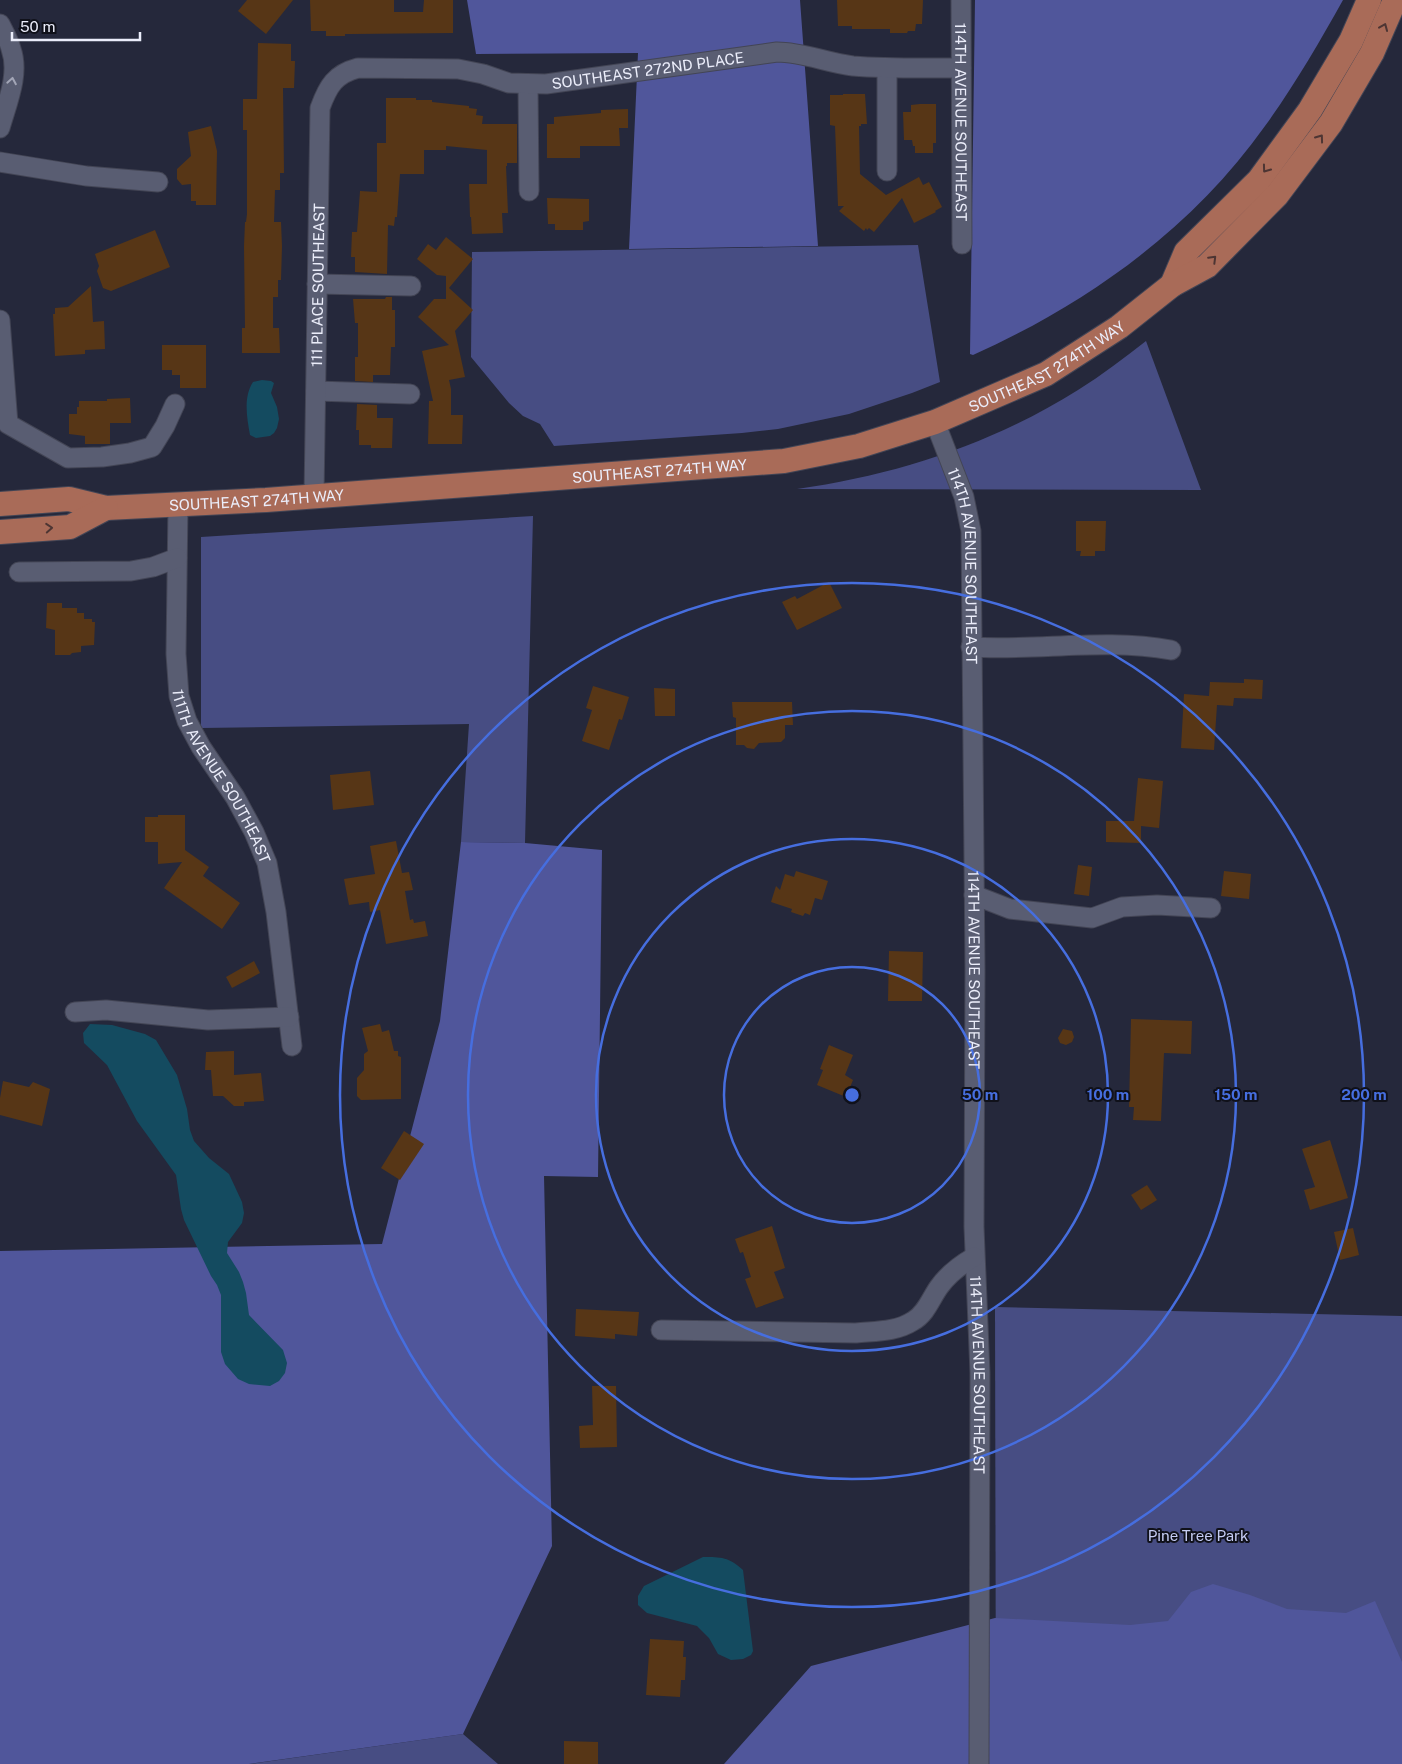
<svg xmlns="http://www.w3.org/2000/svg" width="1402" height="1764" viewBox="0 0 1402 1764" font-family="'Public Sans',sans-serif">
  <style>
    .green { fill: #474d83 }
    .forest { fill: #50569b }
    .water { fill: #144b60 }
    .building { fill: #573616 }
    .lines { fill: none; stroke-linecap: round; stroke-linejoin: round }
    .minor-casing { stroke: #434555; stroke-width: 21 }
    .major-casing { stroke: #434555; stroke-width: 26 }
    .minor { stroke: #595d72; stroke-width: 19 }
    .major { stroke: #a96b58; stroke-width: 24 }
    .oneway { stroke: #4d3533 }
    .oneway2 { stroke: #a2a5b6 }
    .ring { fill: none; stroke: #466edf; stroke-width: 2.5 }
    .labels { text-anchor: middle; dominant-baseline: central; stroke-width: 4; stroke-linejoin: round; paint-order: stroke }
    .street-label { font-size: 15px; fill: #ebedfa; stroke: #10111a }
    .park-label { font-size: 15px; fill: #c5ccf3; stroke: #10111a }
    .centre { fill: #466edf; stroke: #10111a; stroke-width: 2.5 }
    .ring-label { font-size: 15px; text-anchor: middle; font-weight: bold; fill: #466edf; stroke: #10111a; stroke-width: 4; stroke-linejoin: round; paint-order: stroke }
  </style>
  <rect width="100%" height="100%" fill="#25283b"/>
  <g class="green">
    <path d="M918 245 940 382 912 393 849 414 778 429 742 433 554 446 540 424 523 416 509 403 471 357 472 252Z"/>
    <path d="M1146 341 1201 490 797 489C897 475 992 444 1078 390 1102 375 1124 358 1146 341Z"/>
    <path d="M533 516 525 843 461 842 469 724 201 728V537Z"/>
    <path d="M995 1307 1402 1316V1764H996Z"/>
    <path d="M463 1734 498 1764H249L257 1763Z"/>
  </g>
  <g class="forest">
    <path d="M467 0H800L818 246 629 249 638 53 476 54Z"/>
    <path d="M975 0H1343C1319 43 1294 86 1265 126 1192 229 1087 304 973 355L970 354Z"/>
    <path d="M461 842 525 843 602 850 598 1177 544 1176 552 1546 463 1734 249 1764H0V1251L382 1244 440 1021Z"/>
    <path d="M1213 1584 1250 1595 1287 1609 1346 1613 1375 1601 1402 1662V1764H724L811 1666 995 1618 1130 1625 1168 1621 1191 1592Z"/>
  </g>
  <g class="water">
    <path d="M262 380 271 381 274 383 271 393 277 407 279 419 277 428 274 433 270 436 256 438 250 435C247 418 243 397 253 382Z"/>
    <path d="M90 1024 112 1025 145 1034 156 1040 177 1075 187 1109 190 1130 194 1141 209 1158 229 1174 242 1202 244 1213 242 1223 228 1242 227 1253 239 1272 243 1282 246 1293 249 1315 283 1350 287 1363 285 1373 279 1381 270 1386 249 1384 238 1379 225 1364 221 1352V1295L217 1285 211 1276 184 1220 181 1209 176 1175 137 1121 107 1065 84 1043 83 1033Z"/>
    <path d="M703 1557C721 1557 729 1557 743 1570L753 1651 751 1655 743 1659 731 1660 718 1654 709 1638 697 1626 647 1613 638 1605V1596L644 1586Z"/>
  </g>
  <g class="building">
    <path d="M247 0H293L266 34 238 11Z"/>
    <path d="M310 0H394V12H423L424 0H453V33L352 34H345V36H326V31H311Z"/>
    <path d="M837 0H923L922 24H916L915 31H908L907 33H890V29H852V26H838Z"/>
    <path d="M258 43 291 44V61H295L294 88H283L284 173H280V190H275L274 222H281L282 246 281 280H278V297H273V328H279L280 353H242V328H245L244 246 245 222H246L247 214V130H243V99H257Z"/>
    <path d="M843 94H865L867 124H861V126H859L860 174 886 195 919 177 923 185 929 182 942 207 935 211 936 212 914 223 902 198 874 232 869 228 867 230 866 228 864 231 839 211 844 206H838L835 126 830 125V95H843Z"/>
    <path d="M386 98H416V100H432V102L469 106V108L477 109 476 115 483 116 482 124H517V163H507V166H506L508 213H502L503 233 472 234 471 217H470L469 184H487V150L446 146V150H424V174H400L397 217H395L394 226 388 225 387 274 355 272V257H351L352 232H357L360 191 377 192V143H386Z"/>
    <path d="M920 104H936V143H933V153H915V146H913L912 140H904L903 112H911V105Z"/>
    <path d="M628 109V128H619L620 146H580V158H547V124H554V117L601 113V110Z"/>
    <path d="M211 126 217 151 216 205H196V201H191V184L182 185 177 179V169L191 156 188 132Z"/>
    <path d="M547 198 589 199V221L583 222V230H555V224H548Z"/>
    <path d="M155 230 170 267 111 291 103 288 97 271 99 266 95 254Z"/>
    <path d="M446 237 473 259 449 288 473 310 455 331 465 377 449 380 451 389V415H463L462 444H428L429 401H433L422 351 449 345 418 317 434 299H446V276L437 275 417 259 428 244 436 250Z"/>
    <path d="M91 286 93 322 104 321 105 349 85 350V354L55 356 53 314H55V308L68 307Z"/>
    <path d="M386 297H392V310H395V347H391L390 375H373V382L355 381V357H358V323H355L353 299H385Z"/>
    <path d="M162 345H206V388H180V375H172V370H162Z"/>
    <path d="M130 398 131 423H110V444H85V436L69 434V414H77V407H79V401H107V399Z"/>
    <path d="M357 404 377 405V418H393L392 448H371V445H359V430H356Z"/>
    <path d="M1076 521H1106L1105 551H1095V556H1080L1081 551H1076Z"/>
    <path d="M829 582 842 608 797 630 782 602 795 596 797 599Z"/>
    <path d="M47 603H62V608H77V613H84V619H92V622H95L94 645 81 646V652L72 653 70 655H55V630L46 628Z"/>
    <path d="M1244 679 1263 680 1262 699 1234 698 1233 706 1217 705 1214 750 1181 748 1184 694 1209 696 1210 682 1244 683Z"/>
    <path d="M593 686 629 697 622 720 619 719 609 750 582 741 592 710 586 708Z"/>
    <path d="M654 688 675 689V716H655Z"/>
    <path d="M732 702H792L793 725H785V738L781 742 759 743 754 749 747 748 744 745H736V718L733 717Z"/>
    <path d="M370 771 374 805 333 810 330 775Z"/>
    <path d="M1138 778 1163 781 1159 828 1141 826V843L1106 842V821H1134Z"/>
    <path d="M158 815H185V850L209 867 203 876 240 903 222 929 164 888 182 862 158 864V842H145V817H158Z"/>
    <path d="M396 841 402 873 409 872 413 890 405 891 410 920 413 919 414 923 425 921 428 936 386 944 380 910 370 912 369 902 349 905 344 879 375 874 370 846Z"/>
    <path d="M1078 865 1092 867 1089 896 1074 894Z"/>
    <path d="M796 871 828 881 822 900 815 898 810 915 805 913 803 916 791 912 792 909 771 902 776 886 780 890 785 874 794 877Z"/>
    <path d="M1224 871 1251 874 1249 899 1221 896Z"/>
    <path d="M889 951 923 952 922 1001H888Z"/>
    <path d="M254 961 260 973 232 988 226 977Z"/>
    <path d="M1131 1019 1192 1021 1191 1054 1164 1053 1161 1121 1133 1120 1134 1107H1129Z"/>
    <path d="M380 1024 382 1032 389 1030 394 1051H398V1056L401 1057V1099L361 1100 357 1096V1078L364 1070V1054L368 1051 362 1028Z"/>
    <path d="M1063 1029 1072 1031 1074 1037 1072 1042 1066 1045 1060 1043 1058 1038Z"/>
    <path d="M829 1045 853 1055 845 1075 853 1080 846 1097 817 1085 823 1070 820 1069Z"/>
    <path d="M234 1051V1075L261 1073 264 1101 244 1102V1106H234L223 1096H213L211 1070H205L206 1052Z"/>
    <path d="M3 1081 29 1087 33 1082 50 1089 42 1126 0 1115V1098Z"/>
    <path d="M404 1131 424 1144 400 1180 381 1168Z"/>
    <path d="M1330 1140 1348 1198 1310 1210 1304 1190 1315 1187 1302 1149Z"/>
    <path d="M1147 1185 1157 1200 1141 1210 1131 1195Z"/>
    <path d="M772 1226 785 1268 774 1272 784 1298 756 1308 745 1279 751 1277 743 1252 740 1253 735 1239Z"/>
    <path d="M1353 1228 1359 1255 1340 1260 1334 1232Z"/>
    <path d="M576 1309 639 1312 637 1336 615 1334V1339L575 1336Z"/>
    <path d="M592 1386H616L617 1447 580 1448 579 1426 593 1425Z"/>
    <path d="M650 1639 684 1641 683 1657H686L685 1680H681L680 1697 646 1695Z"/>
    <path d="M564 1741 598 1742V1764H564Z"/>
  </g>
  <g class="lines">
    <g class="minor-casing">
      <g id="minor">
        <path id="s1" d="M961 0 962 244"/>
        <path d="M0 24C4 32 9 40 11 49 20 74 7 103 0 128"/>
        <path d="M887 68V171"/>
        <path d="M528 84 529 191"/>
        <path d="M0 162 86 176 158 182"/>
        <path d="M317 284 411 286"/>
        <path d="M0 320 8 424 68 458 102 457 130 453 152 447 165 426 175 404"/>
        <path d="M316 391 410 394"/>
        <path id="s2" d="M935 422 964 497 971 531 975 969 974 1227 980 1373 979 1764"/>
        <path id="s3" d="M314 496 320 108C328 86 335 74 358 68L458 69 483 74 509 83 546 84 777 52C803 52 827 63 853 66 889 69 925 68 961 68"/>
        <path id="s4" d="M178 505 176 654 179 696 187 721 201 747 235 797 254 832 267 863 276 912 292 1046"/>
        <path d="M19 572 131 571 153 567 177 558"/>
        <path d="M971 647C1038 651 1105 638 1171 650"/>
        <path d="M974 895 1010 909 1092 918 1122 907 1157 905 1211 908"/>
        <path d="M75 1012 106 1010 208 1020 289 1017"/>
        <path d="M661 1330 856 1333C876 1331 896 1332 913 1321 926 1314 931 1298 939 1287 949 1273 960 1265 974 1257"/>
      </g>
    </g>
    <g class="major-casing">
      <g id="major">
        <path d="M1172 285 1186 252 1259 180 1310 110 1351 41 1369 0"/>
        <path id="s5" d="M0 504 69 499 106 508 266 500 784 461 859 446 935 422 1046 374 1119 327 1172 285 1207 266 1277 195 1331 123 1372 53 1395 0"/>
        <path d="M0 532 70 527 106 508"/>
      </g>
    </g>
    <use href="#minor" class="minor"/>
    <use href="#major" class="major"/>
  </g>
  <defs><path id="oneway-chevron" d="M-2-3.5L2.5 0L-2 3.5" fill="none" stroke-width="1.6" stroke-linecap="round" stroke-linejoin="round" transform="scale(1.25)"/></defs>
  <g class="oneway">
    <use href="#oneway-chevron" transform="translate(1384 27) rotate(-67)"/>
    <use href="#oneway-chevron" transform="translate(1320 138) rotate(-54)"/>
    <use href="#oneway-chevron" transform="translate(1266 169) rotate(126)"/>
    <use href="#oneway-chevron" transform="translate(1213 259) rotate(-45)"/>
    <use href="#oneway-chevron" transform="translate(49 528) rotate(-4)"/>
  </g>
  <use class="oneway2" href="#oneway-chevron" transform="translate(12 81) rotate(-80)"/>
  <g class="ring">
    <circle cx="852" cy="1095" r="128"/>
    <circle cx="852" cy="1095" r="256"/>
    <circle cx="852" cy="1095" r="384"/>
    <circle cx="852" cy="1095" r="512"/>
  </g>
  <g class="labels">
    <g class="street-label">
      <text stroke="none"><textPath href="#s3" startOffset="739">SOUTHEAST 272ND PLACE</textPath></text>
      <text stroke="none"><textPath href="#s1" startOffset="122">114TH AVENUE SOUTHEAST</textPath></text>
      <text stroke="none"><textPath href="#s3" startOffset="211">111 PLACE SOUTHEAST</textPath></text>
      <text stroke="none"><textPath href="#s5" startOffset="1068">SOUTHEAST 274TH WAY</textPath></text>
      <text stroke="none"><textPath href="#s5" startOffset="662">SOUTHEAST 274TH WAY</textPath></text>
      <text stroke="none"><textPath href="#s5" startOffset="258">SOUTHEAST 274TH WAY</textPath></text>
      <text stroke="none"><textPath href="#s2" startOffset="149">114TH AVENUE SOUTHEAST</textPath></text>
      <text stroke="none"><textPath href="#s4" startOffset="282">111TH AVENUE SOUTHEAST</textPath></text>
      <text stroke="none"><textPath href="#s2" startOffset="554">114TH AVENUE SOUTHEAST</textPath></text>
      <text stroke="none"><textPath href="#s2" startOffset="959">114TH AVENUE SOUTHEAST</textPath></text>
    </g>
    <g class="park-label">
      <text x="1198" y="1535">Pine Tree Park</text>
    </g>
  </g>
  <circle cx="852" cy="1095" r="8" class="centre"/>
  <g class="ring-label">
    <text x="980" y="1100">50 m</text>
    <text x="1108" y="1100">100 m</text>
    <text x="1236" y="1100">150 m</text>
    <text x="1364" y="1100">200 m</text>
  </g>
  <path d="M12 32v8h128v-8" fill="none" stroke="#ebedfa" stroke-width="2.5"/>
  <text x="20" y="32" font-size="15" fill="#ebedfa" stroke="#10111a" stroke-width="4" paint-order="stroke">50 m</text>
</svg>
